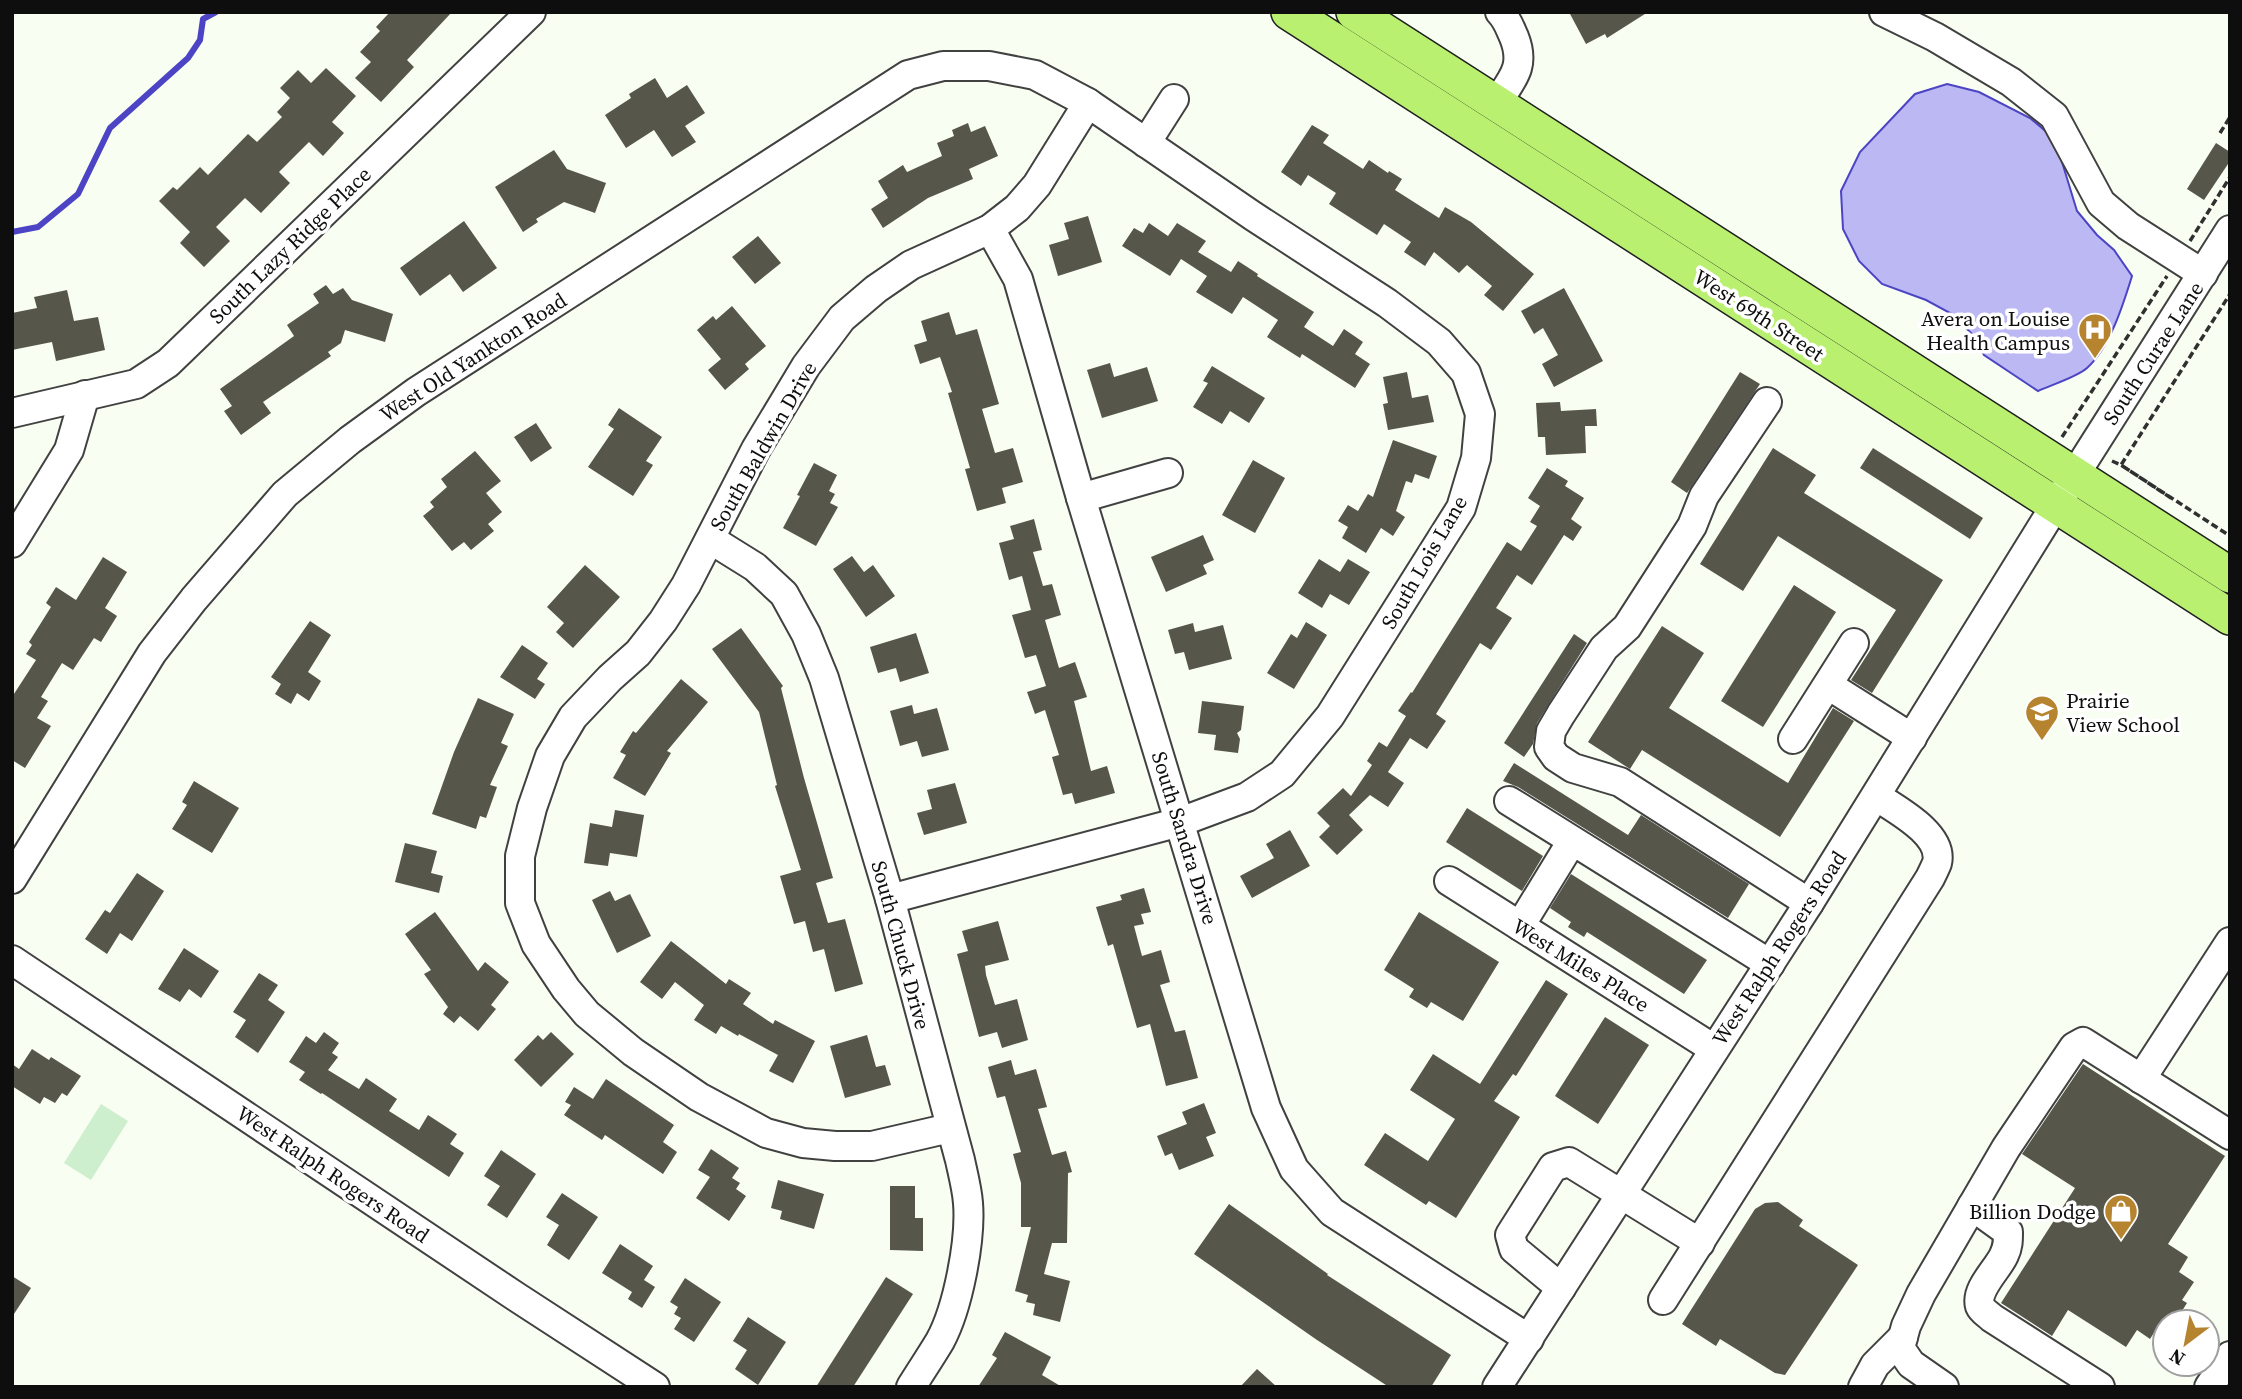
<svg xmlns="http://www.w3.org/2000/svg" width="2242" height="1399" viewBox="0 0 2242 1399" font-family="'Source Serif 4',serif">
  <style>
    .pitch { fill: #cdefce }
    .water { fill: #bbb8f3; stroke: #4c44c5; stroke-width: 2 }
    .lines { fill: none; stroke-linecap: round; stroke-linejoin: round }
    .stream { stroke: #4c44c5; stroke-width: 6 }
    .building { fill: #56564b }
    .minor-casing { stroke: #414141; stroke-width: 32 }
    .major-casing { stroke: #1f1f1f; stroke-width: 38 }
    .path { stroke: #303030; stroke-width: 3.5; stroke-dasharray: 7 3.5; stroke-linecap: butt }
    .minor { stroke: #fff; stroke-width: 28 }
    .major { stroke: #b9f06f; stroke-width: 35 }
    .labels { text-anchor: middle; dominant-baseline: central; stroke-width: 7; stroke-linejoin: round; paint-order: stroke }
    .street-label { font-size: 21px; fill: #0e0e0e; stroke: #fff }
    .poi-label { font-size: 21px; fill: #0e0e0e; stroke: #fff; text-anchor: end }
  </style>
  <rect width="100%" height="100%" fill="#f8fef1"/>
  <path class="pitch" d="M101 1104 128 1121 91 1180 64 1163Z"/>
  <path class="water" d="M1947 84 1979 92 2030 118 2055 139 2077 211 2097 235 2114 250 2132 276C2123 305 2110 347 2087 368 2077 377 2051 385 2038 391L1984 355 1972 334 1952 314 1926 300 1882 284 1859 261 1843 229 1841 191 1860 152 1915 94Z"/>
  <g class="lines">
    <path class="stream" d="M12 232 38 227 78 194 110 128 188 58 200 40 203 19 216 12"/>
  </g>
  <g class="building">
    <path d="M390 12H452L407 60 414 67 381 102 355 78 371 62 360 52 380 31 376 27Z"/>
    <path d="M1569 12H1648L1607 38 1605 34 1586 44Z"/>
    <path d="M326 68 356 96 332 122 344 133 323 156 309 142 279 172 290 183 261 213 245 198 216 227 230 241 204 267 180 243 190 232 159 201 173 187 177 190 200 167 208 175 248 134 257 142 282 117 277 112 290 98 280 88 298 70 311 83Z"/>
    <path d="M655 78 667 98 687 85 705 113 685 126 696 142 672 157 654 130 626 148 605 115 631 98 629 94Z"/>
    <path d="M968 123 971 132 985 126 998 156 969 169 973 179 928 198 883 228 871 209 888 198 878 181 903 165 907 172 942 156 937 143 954 136 952 130Z"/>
    <path d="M1312 125 1329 135 1323 143 1363 169 1369 160 1388 173 1389 171 1402 179 1395 190 1439 218 1445 207 1471 222 1534 274 1503 311 1484 295 1492 286 1467 265 1459 273 1434 252 1425 266 1404 252 1411 242 1384 224 1377 235 1329 204 1336 193 1308 175 1301 186 1281 172Z"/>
    <path d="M2216 143 2230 152V161L2204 200 2187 189Z"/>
    <path d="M554 150 567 169 606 183 595 213 564 202 536 219 538 222 523 232 495 187Z"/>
    <path d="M1088 216 1102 262 1058 276 1049 245 1069 239 1064 223Z"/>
    <path d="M464 221 497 268 463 292 450 274 420 296 400 268Z"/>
    <path d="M1149 223 1168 236 1177 223 1206 241 1198 252 1231 272 1238 261 1258 274 1257 276 1314 312 1304 327 1333 346 1344 329 1363 342 1355 354 1370 364 1355 388 1302 354 1300 358 1267 337 1278 320 1243 297 1232 314 1196 292 1207 276 1181 259 1170 276 1122 246 1134 228 1143 233Z"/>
    <path d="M758 236 781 263 755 284 732 257Z"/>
    <path d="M326 285 333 294 343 288 352 300 393 314 385 342 345 330 341 343 328 352 331 356 263 402 271 413 241 435 224 411 232 406 220 389 294 336 287 325 319 303 313 294Z"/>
    <path d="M1564 288 1603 361 1554 387 1542 364 1558 355 1543 328 1534 334 1521 311Z"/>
    <path d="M67 290 74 321 98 317 105 350 56 361 52 342 12 350V313L37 308 34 297Z"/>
    <path d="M732 306 766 346 745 364 749 369 725 390 708 370 721 359 697 330 713 316 716 320Z"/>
    <path d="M949 312 956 335 977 329 999 404 982 409 995 453 1013 448 1023 482 1002 488 1006 503 977 511 965 469 970 468 948 393 952 392 940 357 920 364 914 345 927 341 921 321Z"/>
    <path d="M1110 363 1114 377 1147 367 1158 401 1102 418 1087 370Z"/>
    <path d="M1212 366 1265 398 1249 423 1230 411 1222 424 1193 407 1208 383 1203 381Z"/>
    <path d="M1407 372 1412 398 1428 395 1434 422 1388 430 1383 404 1388 403 1383 377Z"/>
    <path d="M1740 372 1760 384 1687 493 1671 482Z"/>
    <path d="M1560 402 1561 411 1596 409 1597 426H1585L1586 453 1546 455 1545 437H1538L1536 403Z"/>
    <path d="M619 408 662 437 646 461 653 465 633 496 588 467 614 429 608 425Z"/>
    <path d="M536 423 552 448 531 462 514 437Z"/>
    <path d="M1393 440 1437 456 1429 479 1415 474 1412 483 1406 481 1396 511 1405 517 1393 536 1381 528 1366 553 1342 538 1348 527 1338 521 1348 505 1358 511 1368 494 1373 497Z"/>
    <path d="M1773 448 1816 475 1804 493 1943 580 1872 693 1851 680 1896 610 1778 536 1743 591 1700 564Z"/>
    <path d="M1873 448 1983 518 1970 539 1860 468Z"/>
    <path d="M475 451 501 481 486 493 502 512 488 524 494 531 471 550 464 542 452 551 423 516 434 507 430 502 447 487 441 479Z"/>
    <path d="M1253 460 1285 478 1255 533 1222 515Z"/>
    <path d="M814 463 837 475 829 491 835 494 830 503 838 507 816 546 783 528 800 496 797 495Z"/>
    <path d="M1547 468 1568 481 1565 486 1584 498 1571 519 1582 527 1573 541 1564 535 1532 585 1517 575 1496 608 1512 618 1491 650 1480 643 1436 714 1446 721 1427 749 1410 738 1388 772 1404 783 1388 807 1370 795 1349 815 1363 830 1337 855 1319 837 1330 826 1317 813 1343 788 1351 796 1372 765 1367 761 1379 742 1387 747 1406 716 1398 711 1411 692 1412 693 1507 542 1521 551 1537 526 1530 522 1540 506 1528 498Z"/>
    <path d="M1034 519 1042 550 1033 552 1043 586 1052 584 1061 615 1045 620 1059 668 1075 662 1087 697 1074 701 1091 771 1107 766 1115 793 1075 804 1072 793 1063 795 1052 757 1059 755 1045 710 1035 714 1027 692 1046 686 1036 655 1025 658 1012 615 1031 610 1022 576 1009 580 999 543 1014 539 1010 526Z"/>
    <path d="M1203 535 1214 560 1203 565 1207 574 1166 592 1151 557Z"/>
    <path d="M852 556 864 572 873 565 895 596 866 617 833 569Z"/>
    <path d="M103 557 127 572 105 608 117 616 101 642 94 638 73 670 62 663 41 697 48 701 37 718 51 726 25 768 12 760V697L36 660 26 654 32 645 29 642 51 607 46 603 56 587 76 600Z"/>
    <path d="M1319 559 1340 572 1348 559 1370 572 1349 605 1330 594 1322 608 1298 593Z"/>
    <path d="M585 565 620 597 573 648 556 632 564 623 547 607Z"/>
    <path d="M1794 585 1836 612 1763 727 1721 701Z"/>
    <path d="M310 621 331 635 308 672 321 681 309 701 297 693 291 704 275 694 281 684 271 677Z"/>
    <path d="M1306 622 1327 635 1294 689 1267 673 1291 634 1297 638Z"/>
    <path d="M1193 623 1195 632 1223 625 1232 659 1189 670 1184 652 1175 654 1168 630Z"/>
    <path d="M1662 626 1704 653 1669 708 1788 783 1833 708 1854 721 1780 837 1642 750 1630 769 1588 742Z"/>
    <path d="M741 628 783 686 781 688 804 778 833 878 816 883 828 923 845 919 863 984 835 992 824 949 813 952 805 921 794 924 780 876 801 870 775 786 777 785 759 712 712 649Z"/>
    <path d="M916 633 929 673 900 682 896 668 878 673 870 647Z"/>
    <path d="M1574 634 1587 643 1537 723 1533 744 1524 757 1504 743Z"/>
    <path d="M522 645 548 663 537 679 545 684 535 699 500 677Z"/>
    <path d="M681 679 708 702 667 751 671 753 645 796 613 778 626 755 620 752 633 731 636 733Z"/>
    <path d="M478 698 514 714 501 743 508 746 490 785 497 787 486 818 480 816 476 829 432 814 454 752Z"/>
    <path d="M1202 701 1244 706 1241 730 1237 733 1240 739 1238 753 1214 750 1216 735 1198 733Z"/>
    <path d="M912 705 914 714 937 708 949 750 922 757 917 741 900 746 890 711Z"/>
    <path d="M1514 763 1628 835 1641 815 1749 884 1728 918 1518 787 1503 781Z"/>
    <path d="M194 781 239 808 212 853 172 829 187 805 182 802Z"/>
    <path d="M955 783 967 823 924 835 917 813 932 809 927 790Z"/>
    <path d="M1467 808 1543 856 1522 891 1446 842Z"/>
    <path d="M615 810 644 815 637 857 610 853 608 866 584 863 590 823 612 827Z"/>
    <path d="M1290 830 1310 866 1252 898 1240 876 1274 858 1266 844Z"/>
    <path d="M405 843 437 851 431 873 443 876 439 893 395 882Z"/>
    <path d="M137 873 164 891 132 941 120 933 107 954 85 939 105 910 110 913Z"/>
    <path d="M1571 874 1707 960 1684 994 1587 932 1584 937 1568 927 1571 922 1550 908Z"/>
    <path d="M1144 888 1151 912 1141 914 1144 924 1134 926 1142 956 1161 950 1170 982 1160 985 1175 1032 1185 1030 1198 1078 1166 1086 1150 1024 1137 1028 1113 944 1108 946 1096 907 1122 900 1120 895Z"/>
    <path d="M610 891 615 901 630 894 651 936 617 953 592 900Z"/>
    <path d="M435 912 478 971 485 962 509 982 491 1005 496 1009 478 1031 460 1016 454 1023 443 1014 448 1007 424 974 431 970 405 934Z"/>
    <path d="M1419 912 1499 962 1463 1021 1431 1002 1427 1008 1409 997 1414 989 1384 970Z"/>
    <path d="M998 921 1009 960 985 966 986 975 995 1005 1017 999 1028 1040 1002 1048 997 1032 979 1037 957 954 968 951 962 931Z"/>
    <path d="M671 941 726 984 729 979 751 993 743 1004 773 1024 775 1020 815 1041 793 1083 769 1071 778 1055 739 1034 738 1036 721 1026 716 1034 694 1020 704 1005 675 982 662 999 640 982Z"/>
    <path d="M184 948 219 971 201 998 189 989 180 1002 158 989Z"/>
    <path d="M259 973 278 985 268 1000 285 1012 258 1053 235 1037 246 1020 233 1012Z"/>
    <path d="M1546 980 1568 994 1516 1076 1513 1074 1494 1101 1520 1117 1456 1218 1429 1201 1426 1205 1364 1165 1385 1133 1428 1161 1455 1119 1410 1090 1433 1054 1480 1084Z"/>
    <path d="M1605 1017 1649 1045 1598 1124 1555 1096Z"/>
    <path d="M324 1032 339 1043 332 1053 338 1057 328 1070 359 1089 366 1078 397 1099 389 1111 419 1130 428 1115 457 1134 450 1144 464 1153 449 1177 322 1093 321 1094 299 1080 305 1072 289 1062 306 1036 316 1043Z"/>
    <path d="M551 1032 574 1054 541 1087 514 1060 538 1035 543 1040Z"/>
    <path d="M867 1035 876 1067 885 1065 891 1085 845 1098 830 1046Z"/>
    <path d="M32 1049 49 1060 51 1057 81 1076 67 1096 62 1093 55 1103 44 1097 40 1104 12 1086V1064L19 1069Z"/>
    <path d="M1011 1060 1015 1075 1036 1069 1047 1107 1038 1109 1052 1155 1066 1151 1072 1172 1068 1173 1067 1243H1052L1044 1274 1070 1281 1060 1322 1033 1315 1035 1304 1026 1302 1028 1295 1015 1291 1031 1227H1021V1183L1013 1154 1021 1152 1005 1096 997 1098 988 1067Z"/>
    <path d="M2083 1064 2225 1156 2168 1244 2188 1257 2179 1272 2194 1282 2182 1300 2187 1303 2175 1322H2161L2150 1339 2137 1330 2126 1347 2068 1310 2052 1336 2001 1303 2075 1188 2022 1154Z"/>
    <path d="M606 1079 674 1125 663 1142 677 1152 663 1174 605 1135 602 1140 564 1115 571 1105 565 1102 574 1087 593 1099Z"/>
    <path d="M1204 1103 1216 1133 1206 1137 1214 1156 1179 1170 1172 1153 1165 1156 1157 1136 1187 1124 1182 1112Z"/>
    <path d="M711 1149 739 1168 732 1178 740 1183 736 1189 746 1196 729 1221 696 1198 710 1177 698 1170Z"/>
    <path d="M501 1150 536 1174 507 1218 487 1205 500 1186 484 1176Z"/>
    <path d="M778 1180 824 1194 814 1229 780 1219 782 1211 771 1208Z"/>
    <path d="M890 1186H915V1218H923V1251L890 1250Z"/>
    <path d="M562 1193 598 1217 569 1260 547 1245 559 1225 546 1217Z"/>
    <path d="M1778 1202 1803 1220 1799 1226 1858 1265 1785 1375 1775 1373 1720 1339 1716 1346 1682 1324 1755 1209 1765 1203Z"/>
    <path d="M1229 1204 1328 1274 1327 1275 1451 1355 1431 1387H1389L1317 1340 1194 1254Z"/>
    <path d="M620 1244 653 1266 644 1280 655 1287 642 1308 628 1299 632 1292 602 1273Z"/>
    <path d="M12 1276 31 1288 12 1317Z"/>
    <path d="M886 1277 913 1294 853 1387H816Z"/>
    <path d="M685 1278 721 1302 694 1342 674 1329 681 1318 674 1314 678 1307 670 1302Z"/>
    <path d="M748 1317 786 1342 758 1385 735 1369 747 1350 733 1341Z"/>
    <path d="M1005 1332 1051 1357 1042 1375 1062 1387H978L997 1358 992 1355Z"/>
    <path d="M1257 1369 1277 1387H1240Z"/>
  </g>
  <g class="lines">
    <g class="minor-casing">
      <g id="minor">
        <path d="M1884 12 1935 37 2011 82 2054 116 2101 203 2128 226 2203 274"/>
        <path d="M1496 104C1512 79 1526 67 1514 37 1510 28 1507 19 1500 12"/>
        <path d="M1146 143 1174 99"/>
        <path d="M990 229 1018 279 1081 498 1266 1108 1294 1169 1332 1212 1529 1339"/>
        <path d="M1767 402 1704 496 1692 526 1627 627 1604 648 1561 714 1551 731 1549 747 1556 757 1573 768 1620 782 1809 903"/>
        <path d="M12 413 136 384 168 363 531 12"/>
        <path d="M1081 498 1168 473"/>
        <path d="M710 539 755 567 784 594 806 634 824 678 890 899 960 1160C963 1174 967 1189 968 1203 971 1240 958 1308 940 1341 931 1356 921 1371 911 1387"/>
        <path d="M12 543 69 450 85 395"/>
        <path d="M1828 685 1912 738"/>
        <path d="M1793 739 1854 643"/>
        <path d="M1509 801 1770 964"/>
        <path d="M12 879 152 653 194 599 285 494 350 440 416 392 908 75 943 66H989L1035 75 1088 103 1253 216 1387 303 1439 342 1466 373 1480 414 1476 458 1461 508 1330 716 1282 774 1247 797 1180 822 890 899"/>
        <path d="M1449 881 1714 1049"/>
        <path d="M1520 926 1572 841"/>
        <path d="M12 960 515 1296 655 1387"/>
        <path d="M2141 1079 2230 942"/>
        <path d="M950 1128 872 1146H835L803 1143 766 1133 699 1097 633 1052 587 1014 566 989 536 944 520 903V856L532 808 550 756 573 717 610 678 638 653 663 621 686 585 756 449 806 366 842 318 876 289 911 265 990 229 1017 208 1037 185 1088 103"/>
        <path d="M1972 1206 2008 1232C2008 1241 2008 1247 2004 1255 1998 1269 1975 1289 1980 1306 1982 1311 1988 1314 1992 1318L2100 1387"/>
        <path d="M1561 1288 1514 1249 1510 1235 1553 1167 1569 1162 1700 1243"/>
        <path d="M1663 1300 1930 878C1932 874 1935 868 1937 863 1944 834 1895 809 1876 796"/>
        <path d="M1497 1387 1809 903 2055 506 2230 230"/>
        <path d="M1863 1387 1875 1365 1903 1337"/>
        <path d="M1944 1387 1911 1364 1900 1348 1906 1326 1921 1294 2006 1148 2074 1047 2083 1042 2230 1135"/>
        <path d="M2209 1387 2230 1356"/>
      </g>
    </g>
    <g class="major-casing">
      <g id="major">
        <path d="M1289 12 2230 617"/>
        <path d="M1354 12 2230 575"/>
      </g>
    </g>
    <g class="path">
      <path d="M2220 133 2230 117"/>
      <path d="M2190 241 2230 177"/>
      <path d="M2062 437 2167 276"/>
      <path d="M2112 461 2121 465 2230 294"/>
      <path d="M2171 498 2121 465 2230 536"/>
    </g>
    <use href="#minor" class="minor"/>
    <use href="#major" class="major"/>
  </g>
  <defs>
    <g id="hospital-pin" transform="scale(1.75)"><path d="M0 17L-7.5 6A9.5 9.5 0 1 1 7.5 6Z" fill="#b6832e" stroke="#fff"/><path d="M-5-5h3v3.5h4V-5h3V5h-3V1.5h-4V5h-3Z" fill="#fff"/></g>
    <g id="school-pin" transform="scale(1.75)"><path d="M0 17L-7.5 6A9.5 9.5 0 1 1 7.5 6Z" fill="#b6832e" stroke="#fff"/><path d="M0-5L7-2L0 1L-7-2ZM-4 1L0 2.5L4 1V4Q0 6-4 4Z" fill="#fff"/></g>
    <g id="shop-pin" transform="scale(1.75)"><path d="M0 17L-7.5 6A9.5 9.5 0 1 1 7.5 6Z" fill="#b6832e" stroke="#fff"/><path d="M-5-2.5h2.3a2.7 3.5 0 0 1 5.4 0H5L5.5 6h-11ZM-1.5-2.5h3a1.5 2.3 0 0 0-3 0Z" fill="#fff"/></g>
  </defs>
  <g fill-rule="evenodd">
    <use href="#hospital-pin" x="2095" y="330"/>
    <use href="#school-pin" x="2042" y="712"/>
    <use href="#shop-pin" x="2121" y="1211"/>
  </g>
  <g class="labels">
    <g class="street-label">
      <text transform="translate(290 245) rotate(-44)">South Lazy Ridge Place</text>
      <text transform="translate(1759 315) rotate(33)">West 69th Street</text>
      <text transform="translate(2153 353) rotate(-57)">South Curae Lane</text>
      <text transform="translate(473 357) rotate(-33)">West Old Yankton Road</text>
      <text transform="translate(763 446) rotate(-60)">South Baldwin Drive</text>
      <text transform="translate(1424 562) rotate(-60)">South Lois Lane</text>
      <text transform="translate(1185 838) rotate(73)">South Sandra Drive</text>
      <text transform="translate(901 945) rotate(75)">South Chuck Drive</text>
      <text transform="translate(1779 948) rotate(-57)">West Ralph Rogers Road</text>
      <text transform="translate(1581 965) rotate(32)">West Miles Place</text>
      <text transform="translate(333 1174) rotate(34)">West Ralph Rogers Road</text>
    </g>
    <g class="poi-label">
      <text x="2070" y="318">Avera on Louise<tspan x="2070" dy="24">Health Campus</tspan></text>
      <text x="2066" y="700" text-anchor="start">Prairie<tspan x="2066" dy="24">View School</tspan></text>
      <text x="2096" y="1211">Billion Dodge</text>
    </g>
  </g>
  <rect width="2242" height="1399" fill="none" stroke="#0e0e0e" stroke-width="28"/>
  <g transform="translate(2186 1343) rotate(212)"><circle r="33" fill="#ffffff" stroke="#9f9f9f" stroke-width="2"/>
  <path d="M0-5L12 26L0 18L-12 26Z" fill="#b6832e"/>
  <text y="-10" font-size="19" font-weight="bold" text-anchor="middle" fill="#0e0e0e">N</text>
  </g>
</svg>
